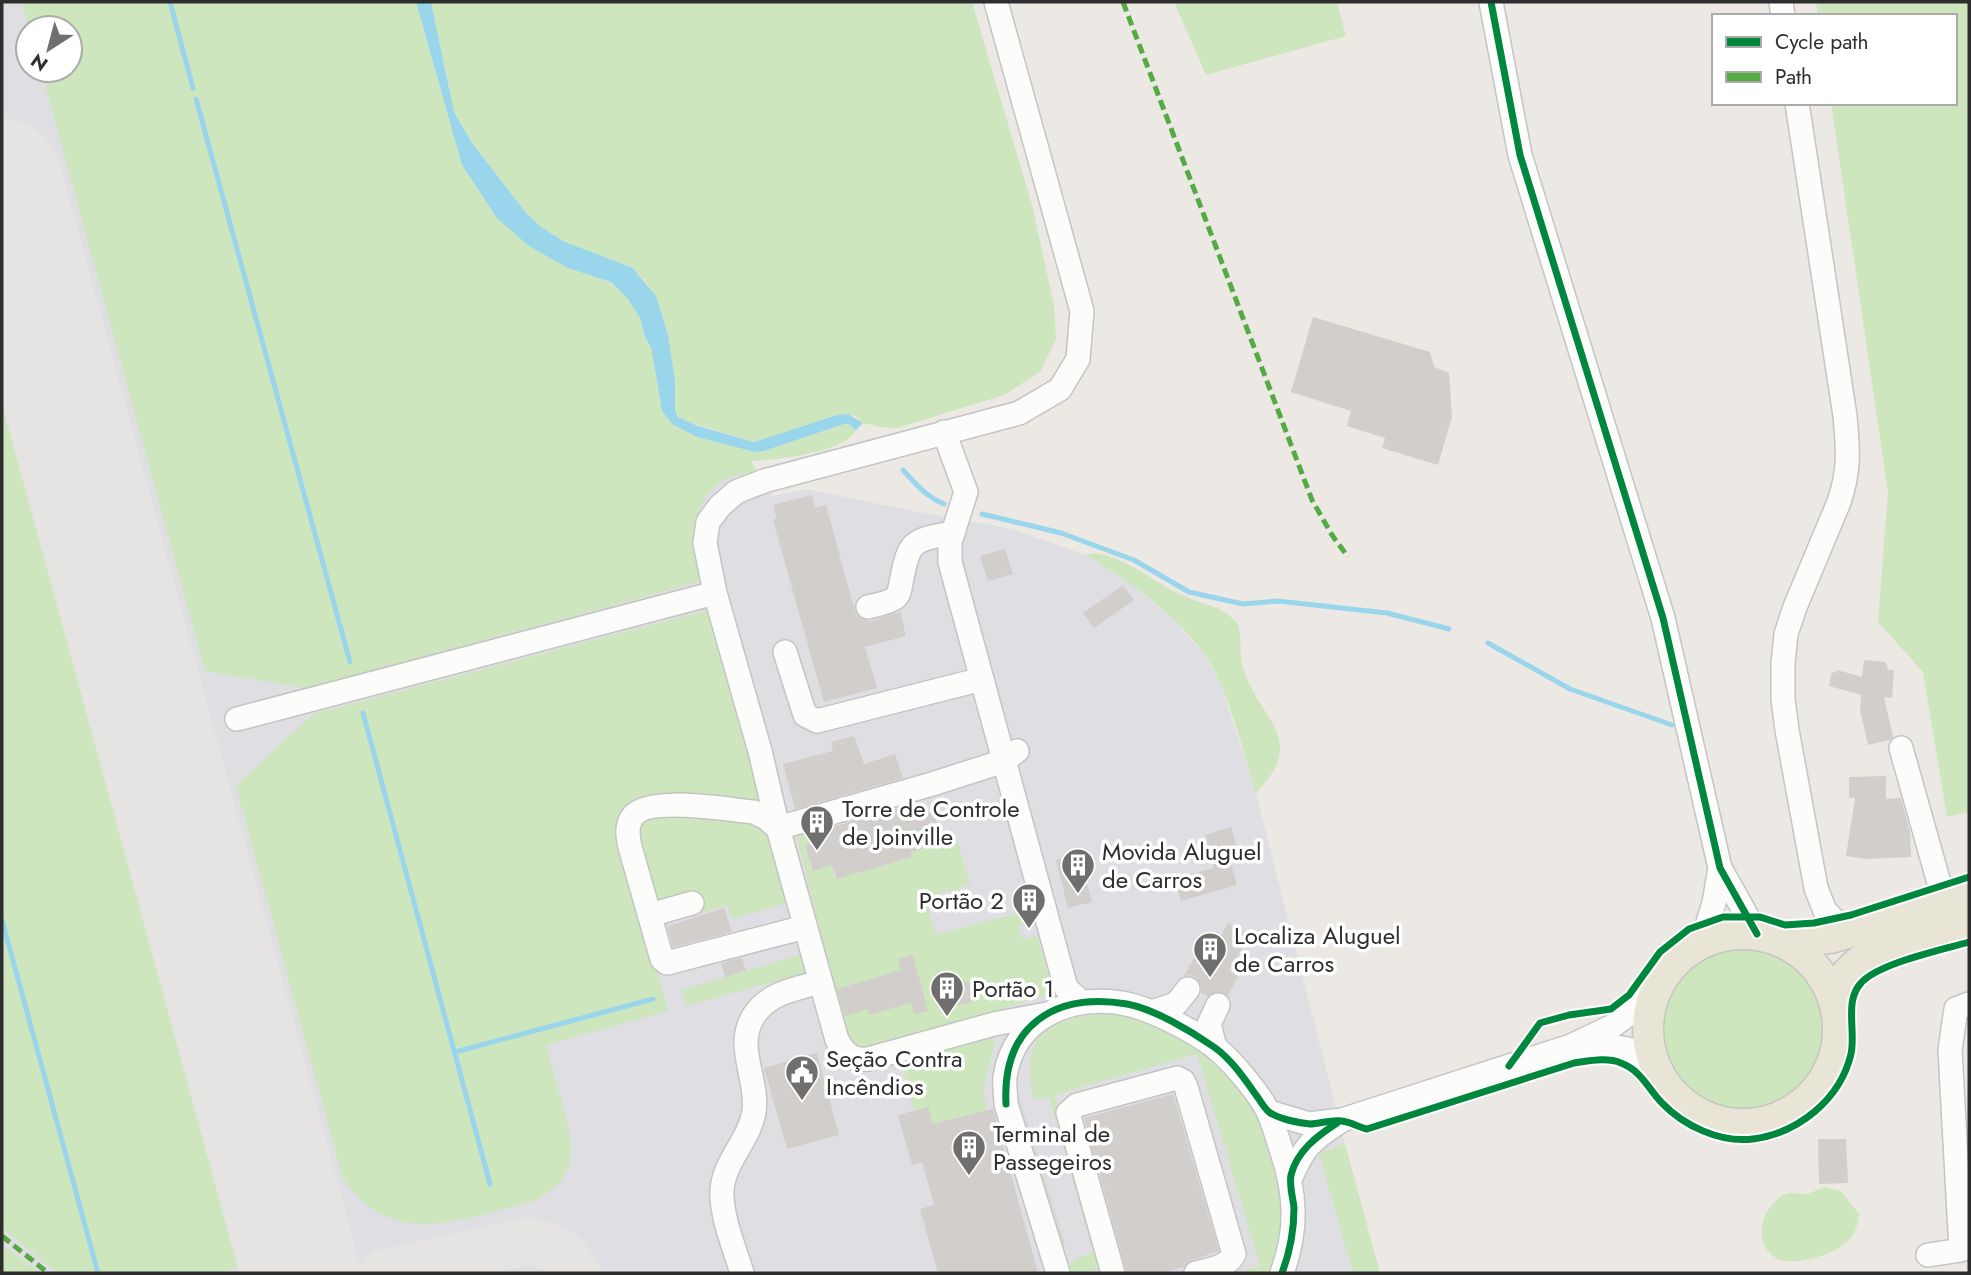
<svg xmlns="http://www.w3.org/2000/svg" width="1971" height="1275" viewBox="0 0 1971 1275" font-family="Jost,sans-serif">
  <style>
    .airport { fill: #dfdee2; fill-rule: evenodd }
    .green { fill: #cee6be; fill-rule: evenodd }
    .plaza { fill: #dad6d2 }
    .water { fill: #99d6ec }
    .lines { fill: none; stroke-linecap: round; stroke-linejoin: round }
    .stream { stroke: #99d6ec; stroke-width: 5 }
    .taxiway { stroke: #e6e4e2; stroke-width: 47 }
    .runway { stroke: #e6e4e2; stroke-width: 119 }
    .building { fill: #d1cecb }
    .minor-casing { stroke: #c5c4c5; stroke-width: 26 }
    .major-casing { stroke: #c6c5c4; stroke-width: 33 }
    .minor { stroke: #fcfcfb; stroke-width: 23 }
    .major { stroke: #e8e4d6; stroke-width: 30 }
    .quiet { stroke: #54ab44; stroke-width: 5; stroke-dasharray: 10 5; stroke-linecap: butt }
    .cycleway-casing { stroke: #fff; stroke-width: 11 }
    .cycleway { stroke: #00873e; stroke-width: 7 }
    .labels { text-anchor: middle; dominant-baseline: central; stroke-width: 7; stroke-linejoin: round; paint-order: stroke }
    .poi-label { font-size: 24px; fill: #2e2e2e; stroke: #fff; text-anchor: start }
  </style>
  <rect width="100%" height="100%" fill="#ece8e4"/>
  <path class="airport" d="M2 2H390L632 435 750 461 772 496 806 489 913 511 1012 529 1086 555 1127 581 1172 618 1202 652 1220 683 1256 793 1345 1144 1380 1273H2ZM28 28H70V70H28Z"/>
  <g class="green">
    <path d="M22 2H416L462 165 497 218 611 282 628 299 640 318 645 337 651 347 660 401 666 417 698 437 755 452 764 451 844 424H848L856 430C845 453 775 460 751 461L756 470C745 474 730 476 720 483 687 508 697 547 702 581L306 688 205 671 41 70H70V28H29Z"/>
    <path d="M431 2H972L1032 205 1054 305 1056 339 1040 372 1004 395 897 428 880 427 863 423 855 416 837 415 754 442 682 420 676 414 648 284 633 268 563 241 541 227 527 214 472 143 454 112Z"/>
    <path d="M1174 2H1337L1346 36 1206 75Z"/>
    <path d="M1816 2H1969V812L1947 817 1923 672 1878 622 1888 492 1831 103H1955V16H1818Z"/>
    <path d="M2 391 240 1267 220 1273H58L2 1228Z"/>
    <path d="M1094 553C1130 558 1154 584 1187 597 1209 607 1220 604 1238 624 1242 638 1239 654 1243 668 1258 719 1310 738 1256 793 1245 757 1235 719 1221 685 1196 626 1137 587 1086 555Z"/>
    <path d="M712 609 756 757 749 759 760 800 759 804 661 800 621 842 668 1011 546 1045C551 1064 557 1083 562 1103 574 1148 582 1175 534 1201 465 1218 389 1253 342 1176L236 786 313 714Z"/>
    <path d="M907 793 924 848 956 838 970 885 925 897 936 935 1025 911 1028 923 1018 926 1022 939 1037 936 1054 993 882 1045 860 1049 847 1037 796 835 797 830ZM897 805 912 857 836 879 821 827Z"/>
    <path d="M649 813 750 818 767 833 772 844 791 902 732 919 727 905 662 924 636 837 639 821Z"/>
    <circle cx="1743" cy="1029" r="82"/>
    <path d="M803 954 808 972 686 1006 681 990Z"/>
    <path d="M1123 1013C1203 1033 1255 1091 1277 1168 1282 1185 1287 1204 1285 1221 1283 1238 1276 1256 1272 1273H1236L1260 1266 1197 1054 1054 1095 1106 1267 1083 1273H1070L1068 1266 1080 1257 1093 1252 1049 1097 1034 1100C1015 1026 1062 1015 1123 1013Z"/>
    <path d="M987 1037 995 1041 983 1090 987 1110 933 1124 928 1107 914 1110 901 1061Z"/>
    <path d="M1345 1144 1380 1273H1353L1319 1153Z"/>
    <path d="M1824 1187 1841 1191 1859 1214C1858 1224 1856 1231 1850 1239 1838 1254 1793 1268 1776 1258 1751 1243 1762 1207 1783 1195 1791 1191 1797 1194 1804 1194 1811 1194 1818 1189 1824 1187Z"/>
    <path d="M2 1244 40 1273H2Z"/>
  </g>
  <path class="plaza" d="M1021 1102 1065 1243 1059 1250 1014 1104Z"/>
  <path class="water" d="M416 2H431L454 112 472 143 527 214 541 227 563 241 633 268 656 296 668 335 675 381V411L678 417 698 426 754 442 837 415 848 414 863 423 856 430 848 424H844L764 451 755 452 697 437 672 424 662 411 651 347 645 337 640 318 628 299 611 282 568 268 529 246 497 218 462 165Z"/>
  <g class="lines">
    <g class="stream">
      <path d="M170 2 193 88"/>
      <path d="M196 99 350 662"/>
      <path d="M903 470C915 483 926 497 944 504"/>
      <path d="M982 514 1061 533 1134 560 1189 592 1243 604 1278 601 1387 613 1449 629"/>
      <path d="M1488 643 1570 689 1672 725"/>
      <path d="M363 713 490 1184"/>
      <path d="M2 920 98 1273"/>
      <path d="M455 1052 653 999"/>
    </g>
    <g class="taxiway">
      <path d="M294 1247 306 1261 330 1273"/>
      <path d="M383 1273 528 1241 556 1249 566 1257 577 1273"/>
    </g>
    <path class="runway" d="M2 178 301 1273"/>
  </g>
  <g class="building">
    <path d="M1313 317 1430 352 1434 367 1449 373 1452 417 1438 465 1382 448 1385 438 1347 426 1351 411 1291 392Z"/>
    <path d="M812 495 815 508 826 505 856 615 863 620 871 621 900 612 906 636 865 647 877 688 824 702 773 520 777 519 773 505Z"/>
    <path d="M1005 549 1013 574 988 581 980 556Z"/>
    <path d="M1123 585 1134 600 1094 628 1083 613Z"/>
    <path d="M1864 660 1886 662 1888 670H1894L1892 698 1884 697 1893 737 1890 740 1868 745 1860 710 1861 695 1829 686 1832 672 1836 673 1837 670 1862 677Z"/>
    <path d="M854 736 864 764 895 754 903 778 795 809 783 764 833 751 831 742Z"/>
    <path d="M1886 776V799L1901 798 1910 832 1911 857 1867 859 1846 856 1855 798H1849V777Z"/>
    <path d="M898 808 901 821 933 811 943 842 911 852 912 857 837 879 832 865 813 871 805 845 824 839 822 830Z"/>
    <path d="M1231 827 1237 848 1227 851 1237 885 1181 901 1174 879 1214 868 1205 835Z"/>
    <path d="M1079 854 1092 902 1068 908 1056 860Z"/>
    <path d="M724 908 732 932 673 947 667 926Z"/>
    <path d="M1228 923 1250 935 1229 971 1238 976 1228 996 1218 991 1208 996 1201 993V985L1197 979 1191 975 1184 976 1196 954 1207 960Z"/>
    <path d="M913 955 928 1011 914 1015 911 1003 869 1015 868 1009 845 1016 837 989 901 970 898 959Z"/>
    <path d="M742 958 746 971 725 977 721 963Z"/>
    <path d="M963 980 974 984 976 995 968 1004 957 1005 952 991 956 984Z"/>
    <path d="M817 1053 839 1135 787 1149 764 1068Z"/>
    <path d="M1173 1094 1219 1251 1192 1260 1184 1267 1161 1273H1127L1084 1118Z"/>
    <path d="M928 1107 933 1124 993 1109 1038 1273H938L920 1209 934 1205 922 1162 912 1165 898 1115Z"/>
    <path d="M1818 1139H1846L1848 1183 1819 1184Z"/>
  </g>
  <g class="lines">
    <g class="minor-casing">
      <g id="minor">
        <path d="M996 2 1082 311 1078 359 1060 389 1019 413 764 481 736 492 720 506 708 522 705 543 715 593 760 751 778 828 837 1040C845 1054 852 1061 868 1059L994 1024 1047 1014"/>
        <path d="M1491 2 1520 155 1663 618 1720 868 1757 934"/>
        <path d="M1781 2 1783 16"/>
        <path d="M1797 103 1845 416C1848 449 1850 470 1839 502L1795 607 1786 634 1783 664V699L1787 730 1816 888 1825 911 1847 933"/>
        <path d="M944 432 966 492 950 542V562L1066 988 1080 1001"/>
        <path d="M868 607C876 605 888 603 895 598 899 595 900 589 901 583 909 542 910 540 953 533"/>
        <path d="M785 652 805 715 817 721 982 679"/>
        <path d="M237 719 715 593"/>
        <path d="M1901 748 1945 904"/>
        <path d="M778 828 766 818 754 812C729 810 643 794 631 819 626 828 628 838 630 847L662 959 667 963 805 927"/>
        <path d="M778 828 932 784 1004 761 1017 751"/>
        <path d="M650 915 692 903"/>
        <path d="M1702 942 1714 903 1720 868"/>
        <path d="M1152 1012 1176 1004 1188 989"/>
        <path d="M1578 1046 1605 1045 1628 1049 1656 1069"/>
        <path d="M1215 1047 1209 1024 1218 1005"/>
        <path d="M1269 1112 1309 1124 1342 1120 1571 1046 1611 1027 1633 1011 1655 989"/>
        <path d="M1291 1177C1304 1147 1311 1140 1339 1122"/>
        <path d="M1928 1255 1961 1250 1950 1050 1956 1009 1969 1004"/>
        <path d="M742 1273C735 1249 723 1222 722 1196 720 1165 749 1142 754 1112 759 1079 733 1045 755 1014 770 992 797 989 820 982"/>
        <path d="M1058 1273 1006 1104C1006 1095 1004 1086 1005 1077 1014 1016 1075 991 1131 1005 1157 1012 1194 1031 1216 1048 1232 1061 1261 1095 1269 1114 1274 1125 1277 1137 1281 1149 1296 1193 1298 1229 1282 1273"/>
        <path d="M1113 1273 1068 1113 1077 1105 1177 1078 1183 1081 1186 1087 1234 1254C1227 1268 1210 1269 1196 1273"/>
      </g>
    </g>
    <g class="major-casing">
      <g id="major">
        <circle cx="1743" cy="1029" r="95"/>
        <path d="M1787 944 1831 938 1969 896"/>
        <path d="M1831 991C1841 980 1849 969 1861 960 1887 943 1939 933 1969 924"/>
      </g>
    </g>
    <use href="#minor" class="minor"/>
    <use href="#major" class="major"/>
    <g class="quiet">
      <path d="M1123 2 1312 500 1332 535 1348 557"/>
      <path d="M2 1236 48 1273"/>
    </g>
    <g class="cycleway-casing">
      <g id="cycleway">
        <path d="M1491 2 1520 155 1663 618 1720 868 1757 934"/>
        <path d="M1509 1066 1540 1023 1569 1015 1611 1009 1629 995 1660 952 1689 929 1723 917H1760L1785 925 1814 923 1851 915 1969 877"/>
        <path d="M1006 1104C1002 1026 1054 992 1127 1004 1154 1009 1191 1031 1214 1047 1231 1059 1244 1078 1256 1095 1260 1100 1264 1108 1269 1112 1278 1119 1299 1123 1310 1124 1320 1124 1332 1119 1342 1121 1350 1122 1359 1127 1367 1129L1574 1063C1589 1061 1607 1057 1621 1063 1642 1071 1648 1089 1662 1103 1684 1126 1720 1143 1753 1139 1798 1133 1840 1100 1851 1054 1856 1031 1844 1001 1861 983 1879 963 1942 950 1969 942"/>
        <path d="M1282 1273C1290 1252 1294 1231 1294 1208 1293 1198 1289 1185 1291 1175 1297 1151 1317 1136 1337 1123"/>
      </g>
    </g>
    <use href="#cycleway" class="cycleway"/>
  </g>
  <defs>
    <g id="building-pin" transform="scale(1.75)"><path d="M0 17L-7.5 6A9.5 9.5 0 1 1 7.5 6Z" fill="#706f6e" stroke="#fff"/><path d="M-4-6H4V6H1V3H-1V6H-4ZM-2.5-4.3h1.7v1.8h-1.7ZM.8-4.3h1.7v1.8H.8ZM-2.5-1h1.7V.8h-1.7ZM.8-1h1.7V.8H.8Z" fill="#fff"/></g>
    <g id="civic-pin" transform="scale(1.75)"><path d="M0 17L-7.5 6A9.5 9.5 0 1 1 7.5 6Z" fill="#706f6e" stroke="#fff"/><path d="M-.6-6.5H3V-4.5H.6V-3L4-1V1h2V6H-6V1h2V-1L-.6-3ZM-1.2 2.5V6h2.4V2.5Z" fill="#fff"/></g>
  </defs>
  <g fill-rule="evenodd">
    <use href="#building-pin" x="817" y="822"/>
    <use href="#building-pin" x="1078" y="865"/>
    <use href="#building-pin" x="1029" y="900"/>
    <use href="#building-pin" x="1210" y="949"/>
    <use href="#building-pin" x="947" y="988"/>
    <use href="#civic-pin" x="802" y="1072"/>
    <use href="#building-pin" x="969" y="1147"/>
  </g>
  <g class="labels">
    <g class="poi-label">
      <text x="842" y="808">Torre de Controle<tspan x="842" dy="28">de Joinville</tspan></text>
      <text x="1102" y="851">Movida Aluguel<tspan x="1102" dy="28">de Carros</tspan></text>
      <text x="1004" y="900" text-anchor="end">Portão 2</text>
      <text x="1234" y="935">Localiza Aluguel<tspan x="1234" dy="28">de Carros</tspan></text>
      <text x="972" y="988">Portão 1</text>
      <text x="826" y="1058">Seção Contra<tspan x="826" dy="28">Incêndios</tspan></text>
      <text x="993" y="1133">Terminal de<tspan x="993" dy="28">Passegeiros</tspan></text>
    </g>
  </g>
  <rect width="1971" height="1275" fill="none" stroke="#2e2e2e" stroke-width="7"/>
  <rect x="1712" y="14" width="245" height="91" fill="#ffffff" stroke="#ababab" stroke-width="2"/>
  <rect x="1726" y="37" width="35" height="10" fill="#00873e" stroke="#ababab" stroke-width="2"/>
  <text x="1775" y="49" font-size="21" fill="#2e2e2e">Cycle path</text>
  <rect x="1726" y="72" width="35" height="10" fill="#54ab44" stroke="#ababab" stroke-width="2"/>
  <text x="1775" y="84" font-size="21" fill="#2e2e2e">Path</text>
  <g transform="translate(49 49) rotate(216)"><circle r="33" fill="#ffffff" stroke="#ababab" stroke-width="2"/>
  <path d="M0-5L12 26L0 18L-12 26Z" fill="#706f6e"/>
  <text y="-10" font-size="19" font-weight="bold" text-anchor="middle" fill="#2e2e2e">N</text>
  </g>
</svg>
